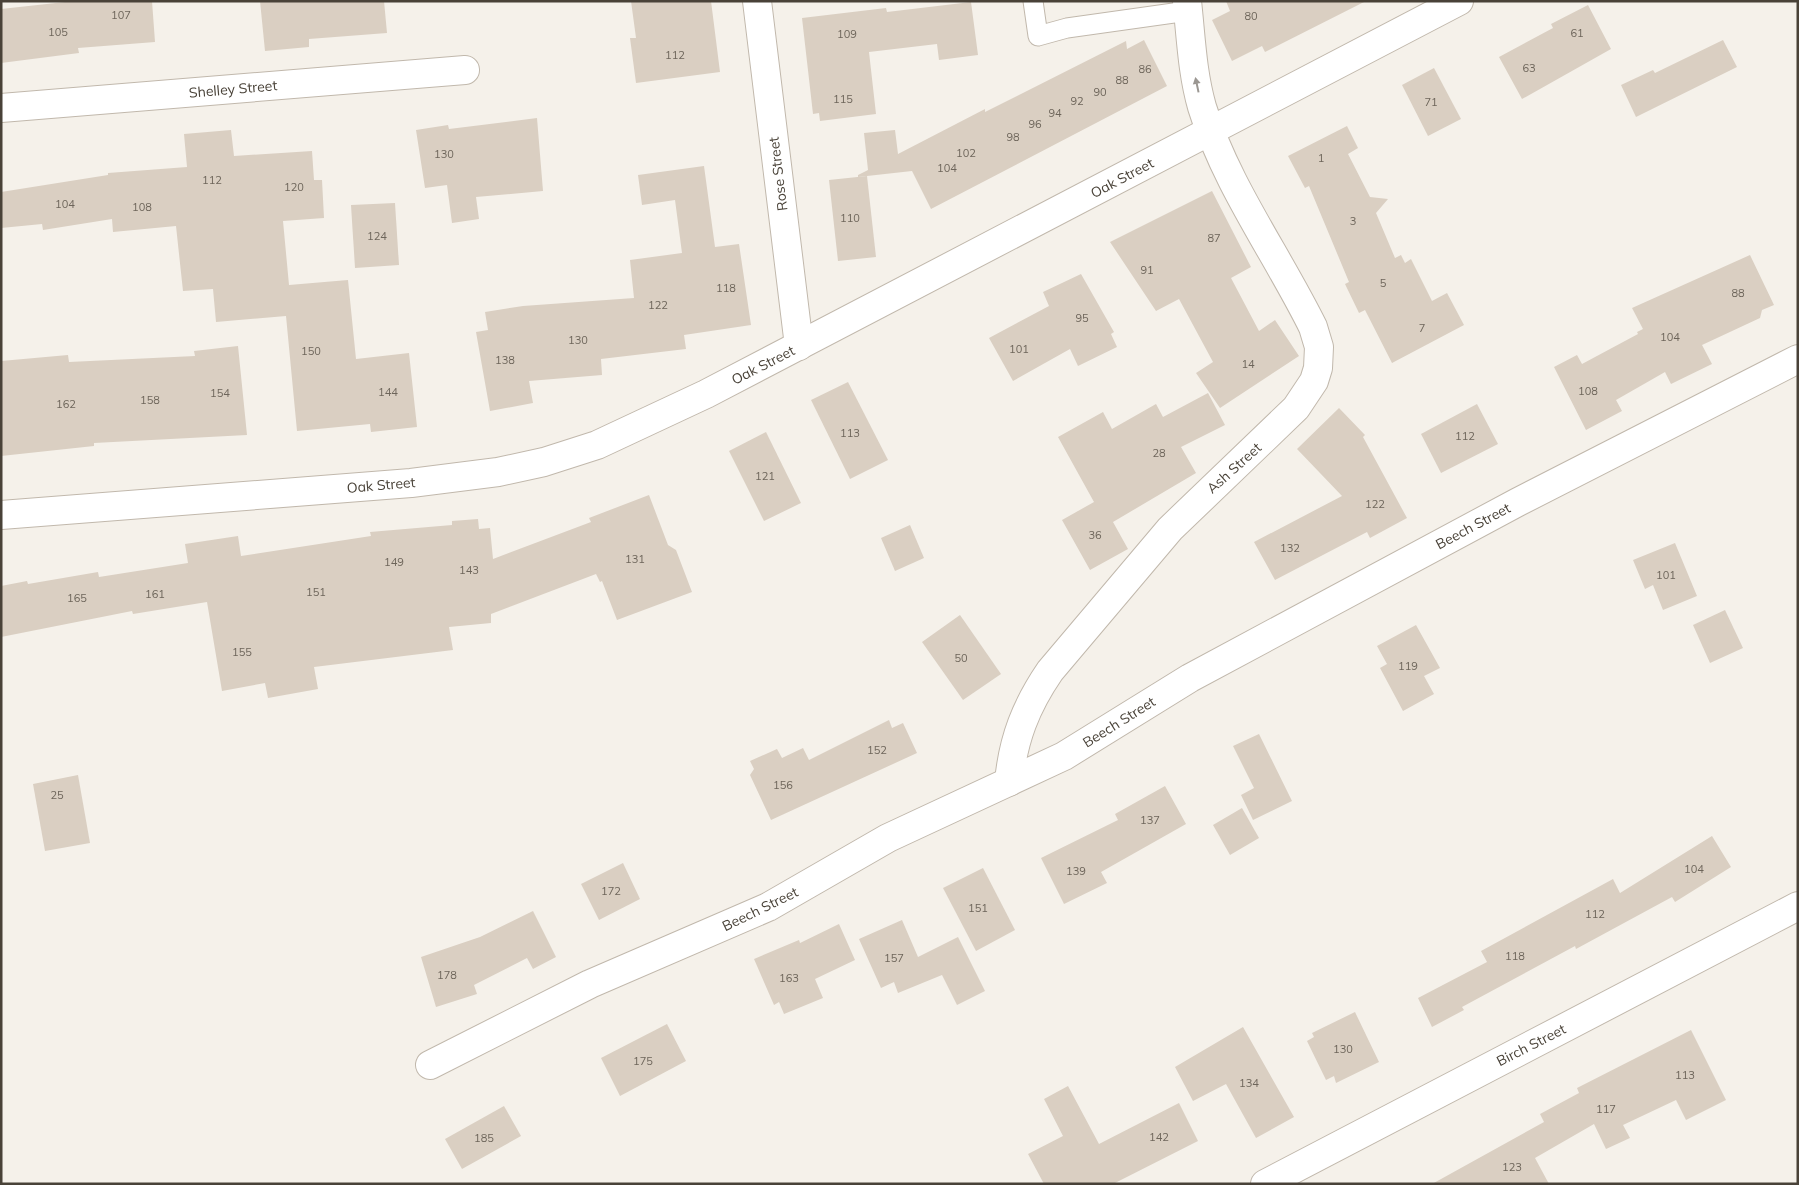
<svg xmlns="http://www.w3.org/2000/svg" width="1799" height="1185" viewBox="0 0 1799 1185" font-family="Mulish,sans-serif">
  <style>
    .building { fill: #dacfc2 }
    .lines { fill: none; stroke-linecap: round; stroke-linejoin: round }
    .service-casing { stroke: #c1b8ac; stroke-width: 21 }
    .minor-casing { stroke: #c1b8ac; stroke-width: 30 }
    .tertiary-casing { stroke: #c1b8ac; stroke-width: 30 }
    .service { stroke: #fff; stroke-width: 19 }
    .minor { stroke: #fff; stroke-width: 28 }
    .tertiary { stroke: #fff; stroke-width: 28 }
    .oneway { fill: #9b9792 }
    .labels { text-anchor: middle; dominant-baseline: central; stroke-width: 4.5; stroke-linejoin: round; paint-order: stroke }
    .number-label { font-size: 11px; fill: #6d655a }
    .street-label { font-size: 14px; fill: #494238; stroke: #fff }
  </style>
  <rect width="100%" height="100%" fill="#f5f1ea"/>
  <g class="building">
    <path d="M74 1H152L155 42 78 48 79 53 1 63V9Z"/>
    <path d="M260 1H384L387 33 309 39V47L265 51Z"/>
    <path d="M631 1H711L720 72 636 83 630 38H636Z"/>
    <path d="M1226 1H1366L1265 52 1262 46 1232 61 1212 20 1230 11Z"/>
    <path d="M971 2 978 55 939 60 937 44 869 52 876 114 820 121 819 113 813 114 802 18 886 8 887 12Z"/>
    <path d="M1588 5 1611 49 1522 99 1499 57 1553 28 1551 24Z"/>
    <path d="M1144 40 1167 86 931 209 912 171 858 177V175L868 170 864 133 895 130 898 154 985 109V112L1126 41 1127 49Z"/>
    <path d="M1723 40 1737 67 1636 117 1621 85 1653 70 1655 73Z"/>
    <path d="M1434 68 1461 119 1428 136 1402 85Z"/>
    <path d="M537 118 543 191 476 197 479 219 452 223 447 185 425 188 416 130 448 125 449 129Z"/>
    <path d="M1347 126 1358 148 1348 154 1370 197 1388 199 1376 213 1395 258 1401 255 1405 263 1411 259 1432 301 1447 293 1464 325 1392 363 1365 310 1359 313 1345 284 1349 282 1309 186 1305 188 1288 156Z"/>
    <path d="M231 130 234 156 312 151 314 180H322L324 218 283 221 289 285 348 280 356 359 409 353 417 427 371 432 370 424 297 431 286 316 216 322 213 289 183 291 176 226 113 232 112 219 43 230 42 224 1 228V192L108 175V173L187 167 184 134Z"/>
    <path d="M704 166 715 247 739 244 751 325 684 335 686 349 601 359 602 375 529 381 533 403 490 411 476 332 488 330 485 312 523 306 634 298 630 260 682 253 675 200 642 205 638 175Z"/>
    <path d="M867 176 876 257 838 261 829 180Z"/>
    <path d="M1212 191 1251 267 1231 278 1259 331 1275 320 1299 356 1220 408 1196 373 1213 362 1179 299 1156 311 1110 242Z"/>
    <path d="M395 203 399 265 355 268 351 205Z"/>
    <path d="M1750 255 1774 305 1762 310 1760 318 1702 345 1712 364 1671 384 1665 372 1616 400 1622 411 1586 430 1554 367 1577 355 1582 364 1638 334 1637 332 1643 329 1632 308Z"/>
    <path d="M1081 274 1114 332 1111 334 1117 347 1078 366 1070 349 1013 381 989 338 1049 306 1043 292Z"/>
    <path d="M238 346 247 435 94 443V446L1 456V361L68 355 69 362 195 356 194 351Z"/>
    <path d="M848 382 888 460 850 479 811 400Z"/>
    <path d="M1208 393 1225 425 1181 447 1196 473 1113 522 1128 549 1090 570 1062 520 1094 502 1058 437 1103 412 1112 429 1156 404 1163 417Z"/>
    <path d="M1477 404 1498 444 1441 473 1421 434Z"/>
    <path d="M1339 408 1365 435 1363 437 1407 518 1370 538 1367 532 1275 580 1254 542 1342 496 1297 449Z"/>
    <path d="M766 432 801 503 764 521 729 451Z"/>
    <path d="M649 495 668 545 676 550 692 592 617 620 602 581 600 582 596 574 491 614V623L449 627 453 650 314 667 318 689 268 698 265 683 222 691 207 602 133 614 132 611 1 637V586L27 581 28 584 98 572 99 577 188 563 185 544 238 536 241 556 371 536 370 532 452 525V521L478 519 479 529 490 528 493 559 591 522 589 518Z"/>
    <path d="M910 525 924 558 895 571 881 538Z"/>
    <path d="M1675 543 1697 596 1663 610 1653 585 1645 589 1633 560Z"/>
    <path d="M1725 610 1743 648 1710 663 1693 625Z"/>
    <path d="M960 615 1001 674 963 700 922 642Z"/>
    <path d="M1416 625 1440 668 1424 676 1434 694 1403 711 1380 668 1387 664 1377 646Z"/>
    <path d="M889 720 892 728 903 723 917 753 771 820 750 775 754 769 750 761 777 749 782 758 803 748 809 760Z"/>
    <path d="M1259 734 1292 801 1253 820 1241 795 1254 788 1233 746Z"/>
    <path d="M78 775 90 843 45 851 33 784Z"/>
    <path d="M1165 786 1186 824 1101 872 1107 883 1064 904 1041 858 1118 820 1115 814Z"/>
    <path d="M1242 808 1259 838 1230 855 1213 825Z"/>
    <path d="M1712 836 1731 867 1675 902 1672 897 1576 949 1575 946 1462 1007 1464 1010 1432 1027 1418 998 1487 962 1481 951 1613 879 1620 893Z"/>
    <path d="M623 863 640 899 599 920 581 884Z"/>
    <path d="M983 868 1015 930 976 951 943 888Z"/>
    <path d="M533 911 556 957 533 969 527 958 474 985 477 994 436 1007 421 957 480 937Z"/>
    <path d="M902 920 918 957 958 937 985 991 957 1005 942 975 898 993 894 982 881 988 859 939Z"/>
    <path d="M839 924 855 960 815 979 823 998 784 1014 779 1002 774 1005 754 959 799 940 800 943Z"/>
    <path d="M1355 1012 1379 1062 1336 1083 1334 1076 1326 1080 1307 1041 1314 1037 1312 1033Z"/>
    <path d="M667 1024 686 1061 620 1096 601 1058Z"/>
    <path d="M1243 1027 1294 1117 1256 1138 1226 1084 1193 1101 1175 1067Z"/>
    <path d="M1691 1030 1726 1100 1686 1120 1676 1100 1623 1125 1630 1138 1606 1149 1594 1124 1535 1158 1549 1184H1432L1544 1122 1540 1114 1579 1093 1577 1088Z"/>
    <path d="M1068 1086 1099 1144 1179 1103 1198 1141 1113 1184H1044L1028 1154 1063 1136 1044 1099Z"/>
    <path d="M504 1106 521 1136 462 1169 445 1139Z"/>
  </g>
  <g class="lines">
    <g class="service-casing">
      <path id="service" d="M1033 1 1038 36 1067 28 1188 11"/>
    </g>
    <g class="minor-casing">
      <g id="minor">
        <path d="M757 1 799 346"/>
        <path d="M1 108 465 70"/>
        <path d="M1009 782C1013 739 1026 706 1050 671L1170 529 1296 408 1314 381 1318 368 1319 347 1313 327C1277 254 1226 185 1202 107 1192 72 1191 37 1187 1"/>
        <path d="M430 1065 590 984 768 907 888 838 1064 756 1190 678 1518 502 1798 359"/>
        <path d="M1265 1184 1798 906"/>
      </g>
    </g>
    <g class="tertiary-casing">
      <path id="tertiary" d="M1 515 411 483 498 472 544 462 597 445 706 394 1459 1"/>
    </g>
    <use href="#service" class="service"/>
    <use href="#minor" class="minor"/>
    <use href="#tertiary" class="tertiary"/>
  </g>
  <defs><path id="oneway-solid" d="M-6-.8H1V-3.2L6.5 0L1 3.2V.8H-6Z" transform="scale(1.25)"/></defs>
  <use class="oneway" href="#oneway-solid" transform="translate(1197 85) rotate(-102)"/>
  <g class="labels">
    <g class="number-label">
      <text x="121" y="15">107</text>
      <text x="1251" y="16">80</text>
      <text x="58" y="32">105</text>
      <text x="1577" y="33">61</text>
      <text x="847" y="34">109</text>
      <text x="675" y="55">112</text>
      <text x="1529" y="68">63</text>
      <text x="1145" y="69">86</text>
      <text x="1122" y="80">88</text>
      <text x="1100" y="92">90</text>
      <text x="843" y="99">115</text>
      <text x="1077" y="101">92</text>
      <text x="1431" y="102">71</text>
      <text x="1055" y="113">94</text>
      <text x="1035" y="124">96</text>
      <text x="1013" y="137">98</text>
      <text x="966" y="153">102</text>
      <text x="444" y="154">130</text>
      <text x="1321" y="158">1</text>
      <text x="947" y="168">104</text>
      <text x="212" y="180">112</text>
      <text x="294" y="187">120</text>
      <text x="65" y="204">104</text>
      <text x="142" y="207">108</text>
      <text x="850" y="218">110</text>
      <text x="1353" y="221">3</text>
      <text x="377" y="236">124</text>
      <text x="1214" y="238">87</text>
      <text x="1147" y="270">91</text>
      <text x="1383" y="283">5</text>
      <text x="726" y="288">118</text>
      <text x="1738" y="293">88</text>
      <text x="658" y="305">122</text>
      <text x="1082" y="318">95</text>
      <text x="1422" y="328">7</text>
      <text x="1670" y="337">104</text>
      <text x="578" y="340">130</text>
      <text x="1019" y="349">101</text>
      <text x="311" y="351">150</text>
      <text x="505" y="360">138</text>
      <text x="1248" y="364">14</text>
      <text x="1588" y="391">108</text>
      <text x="388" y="392">144</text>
      <text x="220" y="393">154</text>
      <text x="150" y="400">158</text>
      <text x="66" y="404">162</text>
      <text x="850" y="433">113</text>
      <text x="1465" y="436">112</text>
      <text x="1159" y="453">28</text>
      <text x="765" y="476">121</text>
      <text x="1375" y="504">122</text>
      <text x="1095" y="535">36</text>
      <text x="1290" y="548">132</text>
      <text x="635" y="559">131</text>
      <text x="394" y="562">149</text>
      <text x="469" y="570">143</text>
      <text x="1666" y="575">101</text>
      <text x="316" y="592">151</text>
      <text x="155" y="594">161</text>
      <text x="77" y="598">165</text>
      <text x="242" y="652">155</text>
      <text x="961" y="658">50</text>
      <text x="1408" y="666">119</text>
      <text x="877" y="750">152</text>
      <text x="783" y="785">156</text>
      <text x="57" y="795">25</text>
      <text x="1150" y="820">137</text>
      <text x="1694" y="869">104</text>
      <text x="1076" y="871">139</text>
      <text x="611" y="891">172</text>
      <text x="978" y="908">151</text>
      <text x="1595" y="914">112</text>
      <text x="1515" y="956">118</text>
      <text x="894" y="958">157</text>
      <text x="447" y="975">178</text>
      <text x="789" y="978">163</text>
      <text x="1343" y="1049">130</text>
      <text x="643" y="1061">175</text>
      <text x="1685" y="1075">113</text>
      <text x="1249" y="1083">134</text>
      <text x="1606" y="1109">117</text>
      <text x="1159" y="1137">142</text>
      <text x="484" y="1138">185</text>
      <text x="1512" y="1167">123</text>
    </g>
    <g class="street-label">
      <text transform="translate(233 89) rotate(-5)">Shelley Street</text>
      <text transform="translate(778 174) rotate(-97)">Rose Street</text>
      <text transform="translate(1122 178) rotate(-28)">Oak Street</text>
      <text transform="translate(763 365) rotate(-27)">Oak Street</text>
      <text transform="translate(1234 468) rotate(-42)">Ash Street</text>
      <text transform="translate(381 485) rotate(-5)">Oak Street</text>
      <text transform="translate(1473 526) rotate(-28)">Beech Street</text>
      <text transform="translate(1119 722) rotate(-32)">Beech Street</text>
      <text transform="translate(760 909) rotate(-26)">Beech Street</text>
      <text transform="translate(1531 1045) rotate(-27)">Birch Street</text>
    </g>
  </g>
  <rect width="1799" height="1185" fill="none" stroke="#494238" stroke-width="5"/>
</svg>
